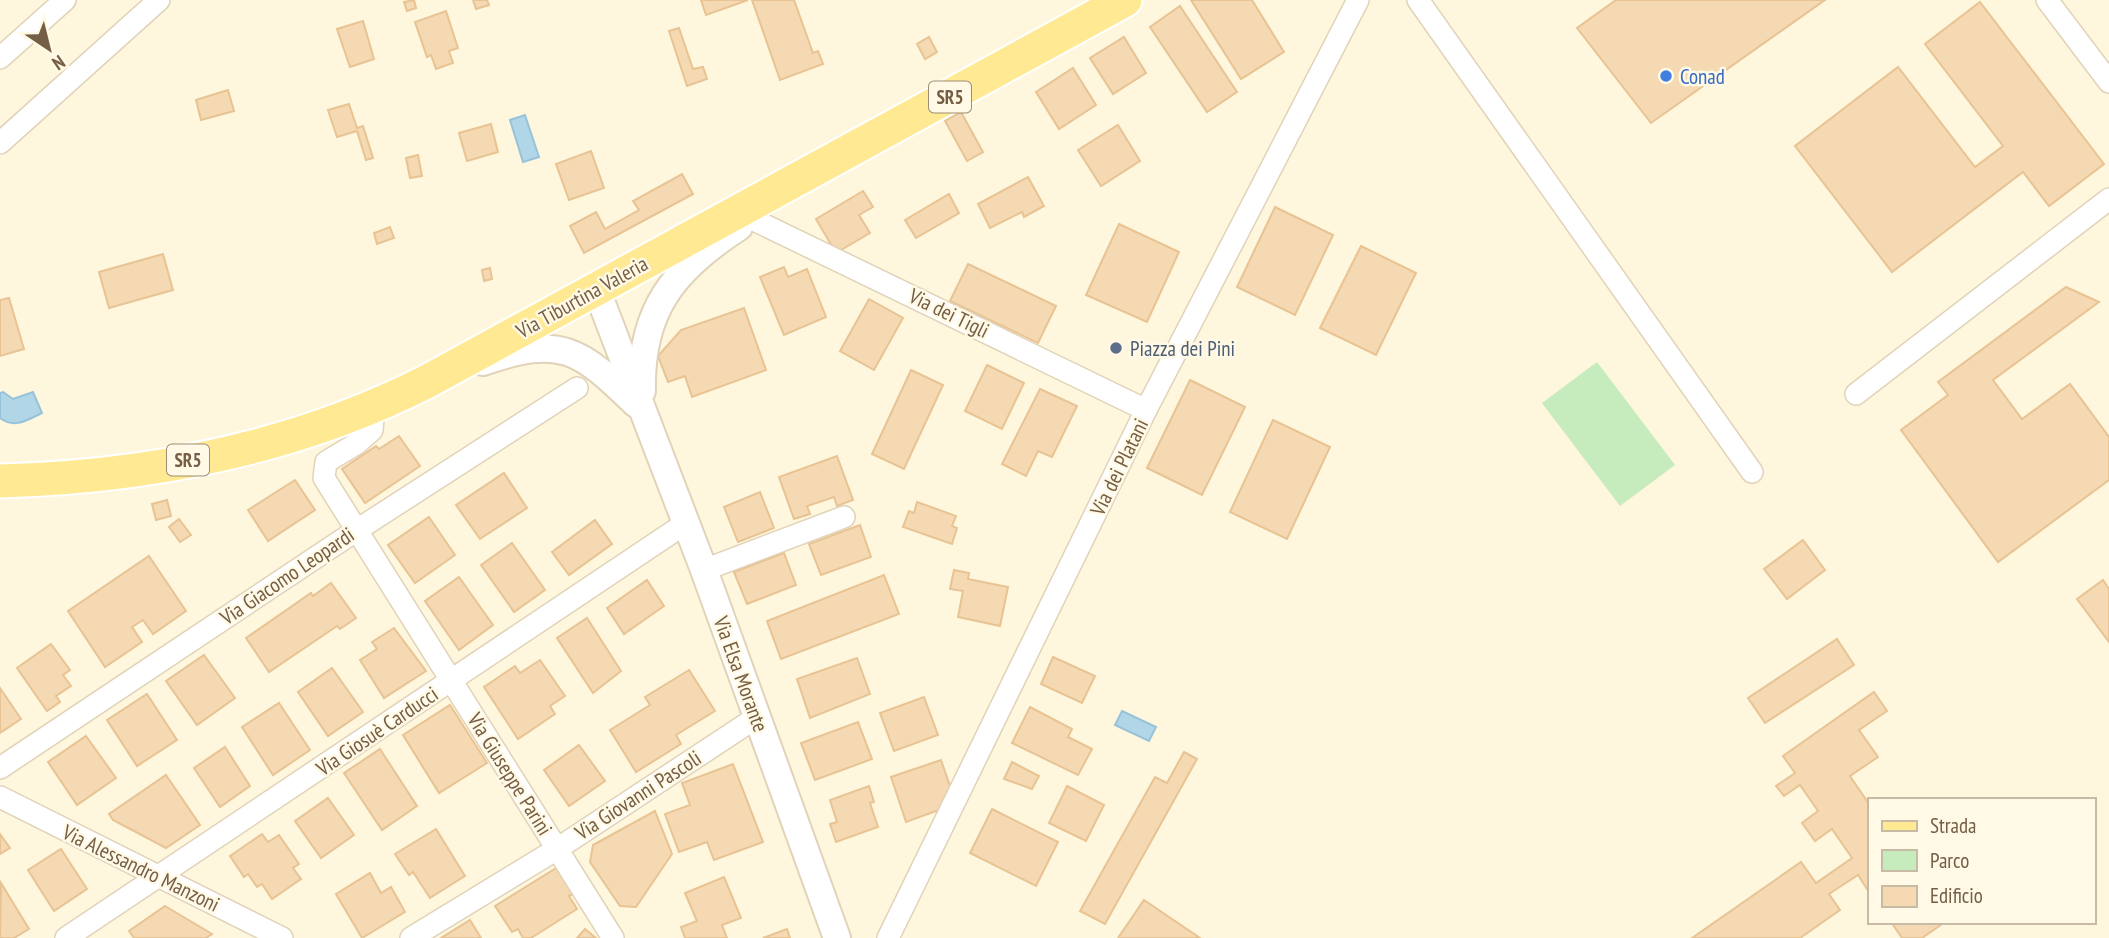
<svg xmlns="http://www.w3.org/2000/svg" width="2109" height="938" viewBox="0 0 2109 938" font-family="'PT Sans Narrow',sans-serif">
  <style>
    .green { fill: #c6ebbc }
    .water { fill: #b1d6e7; stroke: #97c3da; stroke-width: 2 }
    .building { fill: #f4d9b3; stroke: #e8c393; stroke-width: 2 }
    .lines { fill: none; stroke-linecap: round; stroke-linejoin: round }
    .minor-casing { stroke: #e1d3b9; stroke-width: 24 }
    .tertiary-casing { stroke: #e1d3b9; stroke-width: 30 }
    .primary-casing { stroke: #fff; stroke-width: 37 }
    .minor { stroke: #fff; stroke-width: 21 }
    .tertiary { stroke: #fff; stroke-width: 26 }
    .primary { stroke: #ffea93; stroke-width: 33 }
    .shop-dot { fill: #3f7fe0; stroke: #fff9e5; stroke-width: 2.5 }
    .service-dot { fill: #5c6f8a; stroke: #fff9e5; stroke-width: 2.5 }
    .labels { text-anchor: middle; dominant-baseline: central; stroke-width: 5; stroke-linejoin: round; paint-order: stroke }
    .shield { fill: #fff9e5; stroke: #9e8c75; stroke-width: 2 }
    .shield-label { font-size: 19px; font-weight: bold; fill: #745e45 }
    .shop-label { font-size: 21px; fill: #366cbe; stroke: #fff9e5; text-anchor: start }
    .street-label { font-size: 21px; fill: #745e45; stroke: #fff9e5 }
    .service-label { font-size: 21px; fill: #4e5e75; stroke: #fff9e5; text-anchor: start }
  </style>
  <rect width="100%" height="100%" fill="#fef7dd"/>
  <path class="green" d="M1597 362 1675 465 1620 506 1542 403Z"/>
  <g class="water">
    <path d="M525 115 539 157 523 162 510 120Z"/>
    <path d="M3 392 13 399 33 392 42 413C27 420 15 429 0 418V393Z"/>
    <path d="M1122 711 1156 727 1149 741 1115 725Z"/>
  </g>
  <g class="building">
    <path d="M414 0 416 8 407 11 404 2Z"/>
    <path d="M473 0H487L489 5 476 9Z"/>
    <path d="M701 0H748L706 15Z"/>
    <path d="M752 0H794L813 53 818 51 823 64 780 80Z"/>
    <path d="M1191 0H1252L1284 52 1241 79Z"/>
    <path d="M1616 0H1825L1651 123 1577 28Z"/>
    <path d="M1980 2 2104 164 2049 206 2023 172 1892 272 1795 146 1898 67 1975 167 2003 146 1925 44Z"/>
    <path d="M1180 6 1237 92 1207 112 1150 27Z"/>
    <path d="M446 11 458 48 449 51 453 63 436 69 431 55 427 57 415 22Z"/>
    <path d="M363 21 374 59 350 67 337 29Z"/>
    <path d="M679 28 693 69 703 67 707 79 687 86 669 31Z"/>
    <path d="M929 37 937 52 925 59 917 44Z"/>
    <path d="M1124 37 1146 73 1113 94 1090 58Z"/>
    <path d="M1073 68 1096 105 1059 129 1036 92Z"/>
    <path d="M228 90 234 111 201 120 196 100Z"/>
    <path d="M349 104 357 128 363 126 373 158 366 160 357 131 337 137 328 110Z"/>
    <path d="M961 112 983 152 967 161 945 121Z"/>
    <path d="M491 124 498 152 467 161 459 133Z"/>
    <path d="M1118 125 1140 161 1101 186 1078 150Z"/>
    <path d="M591 151 604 188 569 200 556 164Z"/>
    <path d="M418 155 422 176 410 178 406 158Z"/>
    <path d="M682 174 693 194 584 253 570 226 596 212 605 229 639 210 633 201Z"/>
    <path d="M1028 177 1044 206 1024 217 1022 212 990 228 978 204Z"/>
    <path d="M863 191 873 207 859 215 870 233 836 253 816 219Z"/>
    <path d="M949 194 959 213 916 238 905 220Z"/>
    <path d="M1275 207 1333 235 1295 315 1237 287Z"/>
    <path d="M1119 224 1179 252 1147 322 1086 295Z"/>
    <path d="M390 227 394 238 377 244 374 233Z"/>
    <path d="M1361 246 1416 273 1376 355 1320 328Z"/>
    <path d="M163 254 173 290 109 308 99 272Z"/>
    <path d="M968 264 1056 306 1038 343 950 301Z"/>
    <path d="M784 267 788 277 807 269 826 317 784 335 760 277Z"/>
    <path d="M490 268 492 279 484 281 482 270Z"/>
    <path d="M2066 287 2099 302 1993 380 2022 419 2070 384 2109 437V480L1998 562 1901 430 1948 395 1938 382Z"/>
    <path d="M9 298 24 349 0 356V300Z"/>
    <path d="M869 299 903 318 874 370 840 351Z"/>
    <path d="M744 308 766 370 692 397 685 376 668 382 658 356 681 330Z"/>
    <path d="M987 365 1024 383 1002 429 965 411Z"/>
    <path d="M911 370 943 385 904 469 872 454Z"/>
    <path d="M1190 380 1245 407 1202 495 1147 468Z"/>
    <path d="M1040 389 1077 406 1052 457 1038 451 1026 476 1002 464Z"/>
    <path d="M1273 420 1330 447 1287 539 1230 512Z"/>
    <path d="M399 436 420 466 365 503 342 469 376 446 379 449Z"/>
    <path d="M837 456 853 500 837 506 834 497 807 506 810 514 794 519 779 477Z"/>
    <path d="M504 473 527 508 480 539 456 505Z"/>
    <path d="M295 480 315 510 268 541 248 510Z"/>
    <path d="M760 492 774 528 738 542 724 507Z"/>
    <path d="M167 500 171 516 156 520 152 504Z"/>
    <path d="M917 502 956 516 952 526 957 528 952 544 903 527 909 511 914 513Z"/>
    <path d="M429 517 455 555 415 583 388 545Z"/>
    <path d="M179 519 191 535 180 542 169 527Z"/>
    <path d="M595 520 612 544 569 575 552 552Z"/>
    <path d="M860 525 871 557 821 575 809 544Z"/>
    <path d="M1803 540 1825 570 1787 599 1764 569Z"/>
    <path d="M512 543 545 590 514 612 481 565Z"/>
    <path d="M784 553 796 585 747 604 734 572Z"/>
    <path d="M149 556 186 611 153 634 143 620 132 627 142 642 105 667 68 611Z"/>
    <path d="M954 570 969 573 968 579 1008 587 1000 626 958 617 963 591 950 589Z"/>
    <path d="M884 575 899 614 781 659 767 621Z"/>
    <path d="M459 577 493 625 459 650 425 601Z"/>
    <path d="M647 580 664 606 624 634 607 608Z"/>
    <path d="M2103 580 2109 589V642L2077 599Z"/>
    <path d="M331 583 356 618 340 629 337 626 269 672 246 638 311 593 313 596Z"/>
    <path d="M587 618 621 671 593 693 557 638Z"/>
    <path d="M394 628 426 671 384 698 360 660 377 649 372 642Z"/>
    <path d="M1837 639 1854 665 1765 723 1748 698Z"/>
    <path d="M51 644 70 670 63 675 71 686 56 696 60 702 47 711 17 668Z"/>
    <path d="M204 655 235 698 197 725 166 681Z"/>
    <path d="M1053 657 1095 676 1082 703 1041 684Z"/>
    <path d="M857 658 870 694 810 718 797 679Z"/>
    <path d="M540 660 565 696 550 706 555 714 518 739 484 687 515 666 520 673Z"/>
    <path d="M332 668 363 712 328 736 298 692Z"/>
    <path d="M689 670 715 711 676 735 681 744 636 772 610 730 650 705 645 697Z"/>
    <path d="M0 688 21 719 0 733Z"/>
    <path d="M1874 692 1887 711 1859 730 1878 757 1850 776 1869 804V892L1858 875 1829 894 1840 910 1800 938H1692L1801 862 1816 883 1852 858 1832 829 1815 841 1802 823 1818 811 1800 785 1784 796 1776 786 1795 773 1783 756Z"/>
    <path d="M147 694 177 740 137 766 107 720Z"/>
    <path d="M924 697 938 735 894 751 880 713Z"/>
    <path d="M279 703 310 750 273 775 242 727Z"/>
    <path d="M450 705 487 763 439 793 403 735Z"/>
    <path d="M1030 707 1072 729 1068 737 1092 749 1078 775 1012 743Z"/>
    <path d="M858 722 872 759 815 780 801 743Z"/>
    <path d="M86 736 116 778 77 805 48 762Z"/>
    <path d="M579 745 605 781 569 806 544 770Z"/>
    <path d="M225 747 250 786 220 807 194 768Z"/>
    <path d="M380 749 417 806 382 830 344 773Z"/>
    <path d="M1184 752 1197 759 1105 924 1080 911 1155 777 1167 783Z"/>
    <path d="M941 760 951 789 939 810 906 822 891 777Z"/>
    <path d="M1012 762 1039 776 1032 789 1004 779Z"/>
    <path d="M733 764 763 842 714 860 707 842 679 852 665 814 690 805 682 783Z"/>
    <path d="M166 775 200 825 166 848 113 820 109 814Z"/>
    <path d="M869 786 874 802 870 803 878 827 836 842 830 824 837 822 830 800Z"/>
    <path d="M1067 786 1104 805 1086 841 1049 823Z"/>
    <path d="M328 798 354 835 321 858 295 821Z"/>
    <path d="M992 809 1058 842 1036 886 970 853Z"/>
    <path d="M655 811 672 854 636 907 620 906 590 862 593 845Z"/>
    <path d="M436 829 465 876 430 898 413 872 409 875 395 854Z"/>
    <path d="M0 834 10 848 0 854Z"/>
    <path d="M262 834 268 842 279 835 299 864 293 868 301 879 272 899 262 884 257 887 248 874 244 877 230 856Z"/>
    <path d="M61 849 87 889 54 911 28 870Z"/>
    <path d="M556 868 573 894 569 896 577 909 531 938H523L518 929 512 932 495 906Z"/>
    <path d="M370 873 381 893 391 887 405 912 362 938 336 894Z"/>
    <path d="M724 877 741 918 722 925 727 938H685L681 927 697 921 685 893Z"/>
    <path d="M1 883 29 929 14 938H0Z"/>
    <path d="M1144 900 1200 938H1118Z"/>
    <path d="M165 906 212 934 206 938H134L129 931Z"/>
    <path d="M470 920 481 938H441Z"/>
    <path d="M1891 922H1945L1922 938H1902Z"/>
    <path d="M585 929 596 938H577Z"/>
    <path d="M787 929 790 938H763Z"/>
  </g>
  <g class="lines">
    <g class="minor-casing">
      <g id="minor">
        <path d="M1418 0 1752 472"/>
        <path d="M2047 0 2109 82"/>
        <path d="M0 58 65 0"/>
        <path d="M0 143 159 0"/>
        <path d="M750 218 1146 410"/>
        <path d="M1856 394 2109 199"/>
        <path d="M369 409 373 419 372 430 356 444 326 462 324 478 613 938"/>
        <path d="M704 570 844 517"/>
        <path d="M0 768 357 530 577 388"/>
        <path d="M0 797 282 938"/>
        <path d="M66 938 686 523"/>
        <path d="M411 938 557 849 757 717"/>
        <path d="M888 938 1146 410 1358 0"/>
      </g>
    </g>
    <g class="tertiary-casing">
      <g id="tertiary">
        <path d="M596 288 704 570 837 938"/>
        <path d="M483 362C562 335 579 349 636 404"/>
        <path d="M642 391C640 310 674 269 739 227"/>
      </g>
    </g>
    <g class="primary-casing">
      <path id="primary" d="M0 481C147 477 296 448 428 381L1125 0"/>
    </g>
    <use href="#minor" class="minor"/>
    <use href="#tertiary" class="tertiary"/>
    <use href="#primary" class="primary"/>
  </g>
  <circle class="shop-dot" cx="1666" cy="76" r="7"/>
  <circle class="service-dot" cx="1116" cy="348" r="7"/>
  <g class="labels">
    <g class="shield">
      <rect x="929" y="81.5" width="42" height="31" rx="5"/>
      <rect x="167" y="444.5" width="42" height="31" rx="5"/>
    </g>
    <g class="shield-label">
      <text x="950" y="97">SR5</text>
      <text x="188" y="460">SR5</text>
    </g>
    <g class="shop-label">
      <text x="1680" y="76">Conad</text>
    </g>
    <g class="street-label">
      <text transform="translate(582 297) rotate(-29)">Via Tiburtina Valeria</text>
      <text transform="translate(949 313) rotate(26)">Via dei Tigli</text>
      <text transform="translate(1119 467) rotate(-64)">Via dei Platani</text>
      <text transform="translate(287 576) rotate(-34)">Via Giacomo Leopardi</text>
      <text transform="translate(741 674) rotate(70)">Via Elsa Morante</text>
      <text transform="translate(377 731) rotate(-34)">Via Giosuè Carducci</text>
      <text transform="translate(510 774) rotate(58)">Via Giuseppe Parini</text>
      <text transform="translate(638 795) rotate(-33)">Via Giovanni Pascoli</text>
      <text transform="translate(141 868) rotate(26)">Via Alessandro Manzoni</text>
    </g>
    <g class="service-label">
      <text x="1130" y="348">Piazza dei Pini</text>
    </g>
  </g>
  <rect x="1868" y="798" width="228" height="126" fill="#fff9e5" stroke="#c7bba5" stroke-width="2"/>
  <rect x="1882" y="821" width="35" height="10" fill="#ffea93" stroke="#c7bba5" stroke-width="2"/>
  <text x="1930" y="833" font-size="21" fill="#745e45">Strada</text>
  <rect x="1882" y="850" width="35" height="21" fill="#c6ebbc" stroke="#c7bba5" stroke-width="2"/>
  <text x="1930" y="868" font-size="21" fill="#745e45">Parco</text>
  <rect x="1882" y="886" width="35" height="21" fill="#f4d9b3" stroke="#c7bba5" stroke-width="2"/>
  <text x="1930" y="903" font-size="21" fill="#745e45">Edificio</text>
  <g transform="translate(49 49) rotate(145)" stroke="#fff9e5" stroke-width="5" paint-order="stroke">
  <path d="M0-5L12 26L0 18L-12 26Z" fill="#745e45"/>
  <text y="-10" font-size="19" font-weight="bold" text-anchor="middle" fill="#745e45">N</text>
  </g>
</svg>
